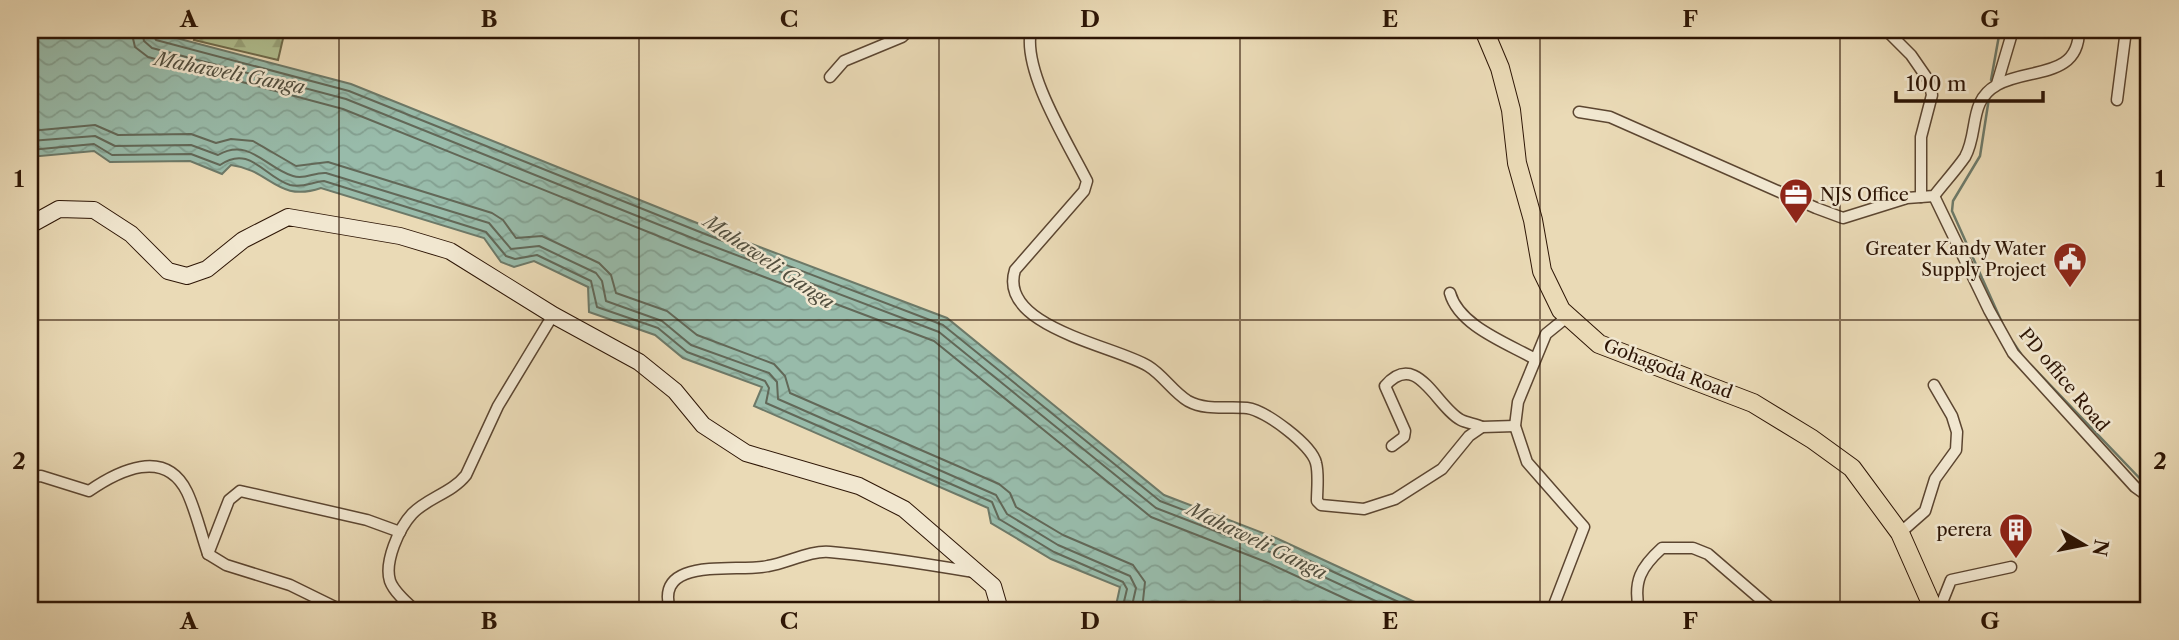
<svg xmlns="http://www.w3.org/2000/svg" width="2179" height="640" viewBox="0 0 2179 640" font-family="'Libre Caslon Text',serif">
  <style>
    .forest { fill: url(#forest-firs); stroke: #6f6b4c; stroke-width: 2 }
    .water { fill: url(#water-waves); stroke: #6d7968; stroke-width: 2 }
    .lines { fill: none; stroke-linecap: round; stroke-linejoin: round }
    .shore { stroke: #626858; stroke-width: 2 }
    .stream { stroke: #6d7968; stroke-width: 2.5 }
    .street-casing { stroke: #5c4631; stroke-width: 13 }
    .secondary-casing { stroke: #2d1505; stroke-width: 18 }
    .primary-casing { stroke: #2d1505; stroke-width: 20 }
    .street { stroke: #f1e7d0; stroke-width: 10 }
    .secondary { stroke: #f1e7d0; stroke-width: 16 }
    .primary { stroke: #eadab6; stroke-width: 18 }
    .grid { fill: none; stroke: #2d1505; stroke-width: 2; stroke-opacity: 0.55 }
    .labels { text-anchor: middle; dominant-baseline: central; stroke-width: 5; stroke-linejoin: round; paint-order: stroke }
    .poi-label { font-size: 18px; fill: #2d1505; stroke: #f1e7d0; text-anchor: end }
    .street-label { font-size: 18px; fill: #2d1505; stroke: #f1e7d0 }
    .water-label { font-size: 19px; font-style: italic; fill: #524f3f; stroke: #f1e7d0 }
    .neatline { fill: none; stroke: #2d1505; stroke-width: 2.5 }
    .grid-label { font-size: 23px; text-anchor: middle; font-weight: bold; fill: #2d1505 }
  </style>
  <defs>
    <pattern id="forest-firs" width="22" height="20" patternUnits="userSpaceOnUse" patternTransform="scale(1.75)"><rect width="22" height="20" fill="#b1c192"/><path d="M5 1l3.5 6h-7zM16 11l3.5 6h-7z" fill="#99a57c"/></pattern>
    <pattern id="water-waves" width="16" height="10" patternUnits="userSpaceOnUse" patternTransform="scale(1.75)"><rect width="16" height="10" fill="#98bbaa"/><path d="M0 5q4-4 8 0t8 0" fill="none" stroke="#83a091"/></pattern>
  </defs>
  <rect width="100%" height="100%" fill="#eadab6"/>
  <filter id="stains"><feTurbulence type="fractalNoise" baseFrequency=".00286" numOctaves="4"/><feColorMatrix values="0 0 0 0 .2 0 0 0 0 .09 0 0 0 0 .02 0 0 0 .5 -.17"/></filter>
  <radialGradient id="worn" r=".72"><stop offset=".6" stop-color="#630" stop-opacity="0"/><stop offset="1" stop-color="#630" stop-opacity=".3"/></radialGradient>
  <path class="forest" d="M197 30H285L278 60 194 40Z"/>
  <path class="water" d="M30 30H146L351 84 707 227 947 318 1164 495 1276 538 1432 610H1115L1120 587 1051 559 991 523 988 508 754 406 762 387 683 358 655 335 589 312 588 287 534 261 514 267 501 262 484 238 321 188C277 203 271 170 231 165L222 174 190 161 110 162 94 151 30 157Z"/>
  <g class="lines">
    <g class="shore">
      <path d="M131 30 135 47 148 57 343 109 698 252 934 341 1151 517 1266 562 1370 610"/>
      <path d="M142 30 144 41 152 48 346 99 702 242 939 332 1156 508 1270 552 1395 610"/>
      <path d="M151 30 156 40 349 91 705 234 943 325 1160 501 1273 544 1416 610"/>
      <path d="M30 131 95 125 118 135 191 134 216 143 231 139 253 141 296 166 328 162 492 213 503 220 516 238 542 236 599 263 611 275 616 293 667 311 697 335 774 364 785 376 790 393 999 484 1010 493 1016 507 1063 535 1133 565 1145 582 1142 610"/>
      <path d="M30 141 95 136 115 146 191 145 218 155C249 137 266 168 293 176 305 180 314 172 326 173L489 223 511 249 539 246 596 273 602 281 606 301 662 321 691 345 769 373 777 382 778 399 996 495 1007 514 1058 545 1130 576 1136 588 1131 610"/>
      <path d="M30 150 94 144 112 155 191 154 220 165C250 144 264 177 290 185 303 188 312 182 324 181L486 232 506 256 515 259 537 255 591 281 597 307 658 328 687 352 765 381 769 388 766 403 992 502 999 519 1054 552 1123 582 1127 589 1122 610"/>
    </g>
    <g class="stream">
      <path d="M1991 80 2000 30"/>
      <path d="M1989 98 1980 156 1953 201 1952 211 2004 327"/>
      <path d="M2013 342 2021 354"/>
      <path d="M2030 364 2149 488"/>
      <path d="M2149 534V548"/>
    </g>
    <g class="street-casing">
      <g id="street">
        <path d="M1031 30C1022 71 1068 143 1087 181L1084 191 1015 270C997 327 1116 346 1148 366 1163 375 1173 392 1188 401 1206 411 1228 406 1247 408 1265 410 1312 445 1316 463 1319 474 1317 489 1317 501L1321 505 1364 509 1395 499 1442 469 1469 436 1482 427 1515 426"/>
        <path d="M1886 30 1911 55 1929 81 1932 95 1921 137V197"/>
        <path d="M830 77 844 61 902 37 909 30"/>
        <path d="M1997 84 2013 30"/>
        <path d="M2117 100 2126 30"/>
        <path d="M1579 112 1610 117 1816 208 1843 218 1907 198 1934 196C1944 183 1956 170 1965 157 1979 132 1968 101 1997 85 2027 67 2079 80 2079 30"/>
        <path d="M1934 196 1989 310 2013 353 2135 487 2149 497"/>
        <path d="M1450 293C1459 326 1507 343 1535 359"/>
        <path d="M1392 446 1404 437 1405 431 1385 386C1417 349 1436 407 1461 420 1467 423 1476 424 1482 427"/>
        <path d="M30 477 41 476 89 491C118 471 165 447 187 492 196 511 201 534 208 554L226 565 290 585 341 610"/>
        <path d="M1900 533 1925 511 1935 479 1956 450 1957 432 1952 416 1934 385"/>
        <path d="M208 554 229 500 240 491 367 520 400 532"/>
        <path d="M415 610C407 603 394 592 390 581 384 562 399 528 412 514 427 498 452 493 466 475L498 406 553 315"/>
        <path d="M670 610C654 555 737 573 768 566 787 563 811 550 830 552 878 556 926 564 974 572"/>
        <path d="M1552 610 1584 527 1527 462 1515 426 1518 402 1546 334 1567 317"/>
        <path d="M1639 610C1633 581 1641 567 1662 548H1693L1708 554 1773 610"/>
        <path d="M1939 610 1951 580 2011 567"/>
      </g>
    </g>
    <g class="secondary-casing">
      <path id="secondary" d="M30 225 59 209 94 210 131 234 168 271 187 276 207 269 243 240 288 217 400 236 450 251 553 315 639 362 675 391 703 425 746 453 859 486 904 509 993 586 1000 610"/>
    </g>
    <g class="primary-casing">
      <path id="primary" d="M1484 30 1500 68 1511 110 1517 163 1533 220 1542 271 1561 310 1599 344 1753 403 1812 439 1852 468 1900 533 1934 610"/>
    </g>
    <use href="#street" class="street"/>
    <use href="#secondary" class="secondary"/>
    <use href="#primary" class="primary"/>
  </g>
  <path class="grid" d="M339 30V610M639 30V610M939 30V610M1240 30V610M1540 30V610M1840 30V610M30 320H2149"/>
  <defs>
    <g id="office-pin" transform="scale(1.75)"><path d="M0 17L-7.5 6A9.5 9.5 0 1 1 7.5 6Z" fill="#8f2418" stroke="#f1e7d0"/><path d="M-6-3h4V-5.5h4V-3h4V5H-6ZM-1-4.5V-3h2v-1.5ZM-6 0V1H6V0Z" fill="#fff"/></g>
    <g id="civic-pin" transform="scale(1.75)"><path d="M0 17L-7.5 6A9.5 9.5 0 1 1 7.5 6Z" fill="#8f2418" stroke="#f1e7d0"/><path d="M-.6-6.5H3V-4.5H.6V-3L4-1V1h2V6H-6V1h2V-1L-.6-3ZM-1.2 2.5V6h2.4V2.5Z" fill="#fff"/></g>
    <g id="building-pin" transform="scale(1.75)"><path d="M0 17L-7.5 6A9.5 9.5 0 1 1 7.5 6Z" fill="#8f2418" stroke="#f1e7d0"/><path d="M-4-6H4V6H1V3H-1V6H-4ZM-2.5-4.3h1.7v1.8h-1.7ZM.8-4.3h1.7v1.8H.8ZM-2.5-1h1.7V.8h-1.7ZM.8-1h1.7V.8H.8Z" fill="#fff"/></g>
  </defs>
  <g fill-rule="evenodd">
    <use href="#office-pin" x="1796" y="195"/>
    <use href="#civic-pin" x="2070" y="259"/>
    <use href="#building-pin" x="2016" y="530"/>
  </g>
  <g class="labels">
    <g class="poi-label">
      <text x="1820" y="195" text-anchor="start">NJS Office</text>
      <text x="2046" y="249">Greater Kandy Water<tspan x="2046" dy="21">Supply Project</tspan></text>
      <text x="1992" y="530">perera</text>
    </g>
    <g class="street-label">
      <text transform="translate(1668 369) rotate(21)">Gohagoda Road</text>
      <text transform="translate(2064 380) rotate(50)">PD office Road</text>
    </g>
    <g class="water-label">
      <text transform="translate(230 73) rotate(11)">Mahaweli Ganga</text>
      <text transform="translate(769 262) rotate(34)">Mahaweli Ganga</text>
      <text transform="translate(1257 541) rotate(26)">Mahaweli Ganga</text>
    </g>
  </g>
  <rect width="2179" height="640" fill="none" stroke="#eadab6" stroke-width="77"/>
  <g transform="translate(2084 545) rotate(100)" stroke="#f1e7d0" stroke-width="5" paint-order="stroke">
  <path d="M0-5L12 26L0 18L-12 26Z" fill="#2d1505"/>
  <text y="-10" font-size="19" font-weight="bold" text-anchor="middle" fill="#2d1505">N</text>
  </g>
  <path d="M1896 91v10h147v-10" fill="none" stroke="#2d1505" stroke-width="3.5"/>
  <text x="1906" y="91" font-size="21" fill="#2d1505" stroke="#f1e7d0" stroke-width="5" paint-order="stroke">100 m</text>
  <rect x="38" y="38" width="2102" height="564" class="neatline"/>
  <g class="grid-label">
    <text x="189" y="27">A</text>
    <text x="489" y="27">B</text>
    <text x="789" y="27">C</text>
    <text x="1090" y="27">D</text>
    <text x="1390" y="27">E</text>
    <text x="1690" y="27">F</text>
    <text x="1990" y="27">G</text>
    <text x="19" y="187">1</text>
    <text x="2160" y="187">1</text>
    <text x="19" y="469">2</text>
    <text x="2160" y="469">2</text>
    <text x="189" y="629">A</text>
    <text x="489" y="629">B</text>
    <text x="789" y="629">C</text>
    <text x="1090" y="629">D</text>
    <text x="1390" y="629">E</text>
    <text x="1690" y="629">F</text>
    <text x="1990" y="629">G</text>
  </g>
  <rect width="100%" height="100%" filter="url(#stains)"/>
  <rect width="100%" height="100%" fill="url(#worn)"/>
</svg>
